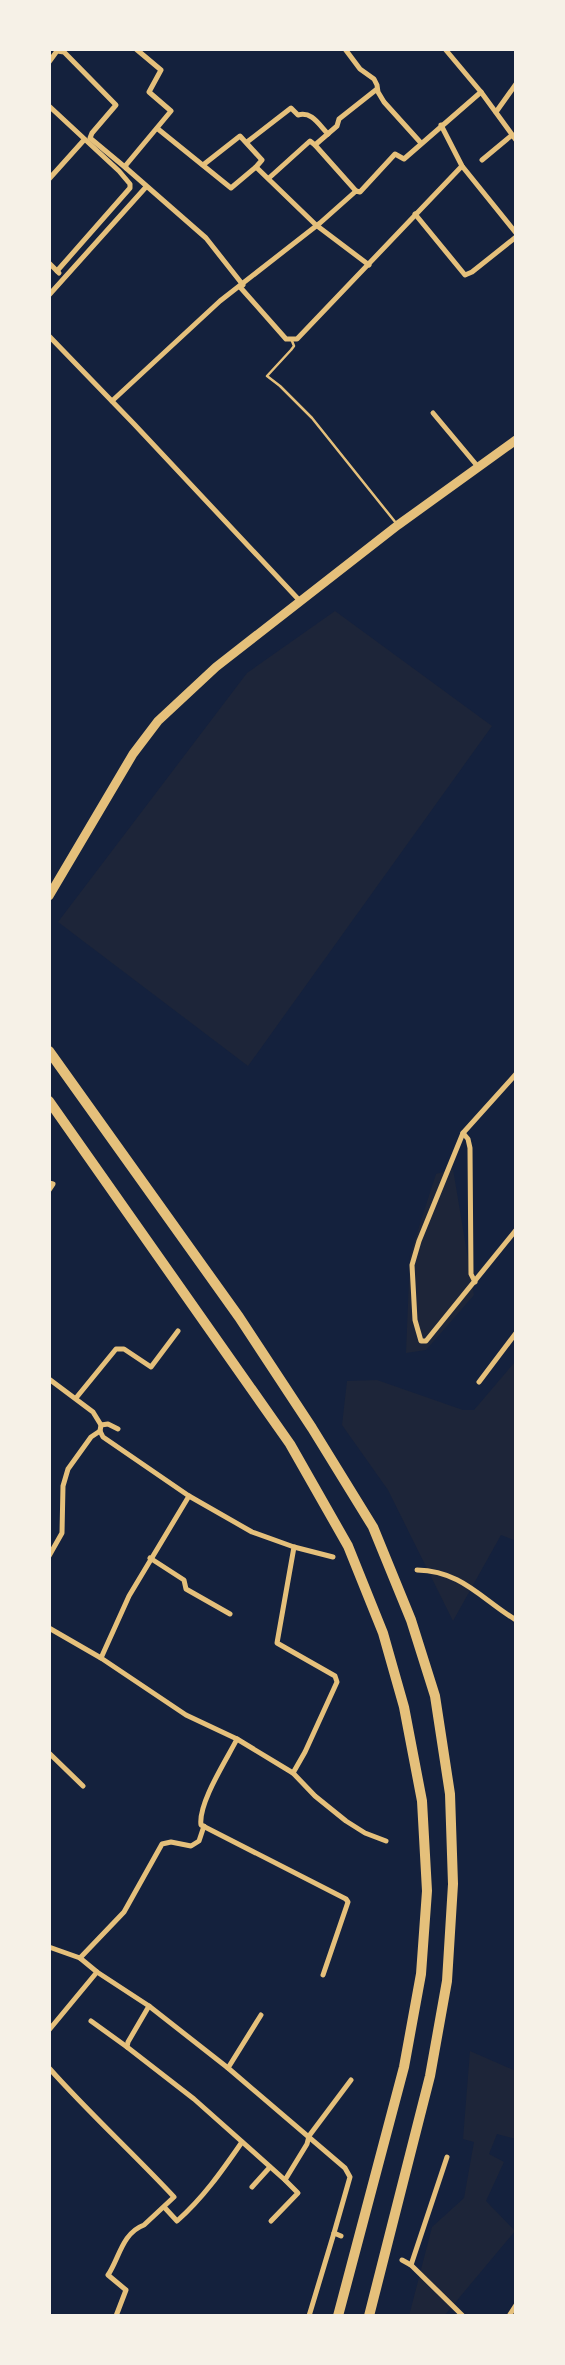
<svg xmlns="http://www.w3.org/2000/svg" width="565" height="2365" viewBox="0 0 565 2365" font-family="Bitter,serif">
  <style>
    .green { fill: #1d2539 }
    .lines { fill: none; stroke-linecap: round; stroke-linejoin: round }
    .service { stroke: #e5c07b; stroke-width: 2.5 }
    .minor { stroke: #e5c07b; stroke-width: 5 }
    .primary { stroke: #e5c07b; stroke-width: 9 }
    .motorway { stroke: #e5c07b; stroke-width: 10 }
  </style>
  <rect width="100%" height="100%" fill="#14213d"/>
  <g class="green">
    <path d="M335 611 492 726 248 1066 58 922 247 673Z"/>
    <path d="M453 1169 474 1295 426 1350 406 1353 410 1255 436 1174Z"/>
    <path d="M514 1363 516 1365V1541L501 1535 453 1621 388 1490 342 1425 347 1381 377 1380 463 1410H474Z"/>
    <path d="M470 2051 516 2071V2139L497 2134 489 2154 504 2162 486 2201 515 2231 444 2316H409L432 2227 464 2198 474 2142 463 2139Z"/>
  </g>
  <g class="lines">
    <path class="service" d="M292 341 294 346 291 350 267 376 280 386 312 418 396 523"/>
    <g class="minor">
      <path d="M136 49 161 70 149 92 171 111 126 165V168L206 238 243 285"/>
      <path d="M345 49 360 69 374 79 377 85 378 92 384 102 421 143"/>
      <path d="M445 49 481 92 516 140"/>
      <path d="M49 62 57 51 64 52 116 105 92 133 90 138 126 168"/>
      <path d="M49 106 119 171 130 184V188L57 271"/>
      <path d="M496 112 516 84"/>
      <path d="M441 125 462 166 516 233"/>
      <path d="M158 129 231 188 256 167 316 225 369 265"/>
      <path d="M247 142 291 108 298 115C312 111 319 125 328 134"/>
      <path d="M315 145 356 191"/>
      <path d="M482 160 512 135"/>
      <path d="M203 165 240 136 262 160 256 167"/>
      <path d="M269 178 310 141 315 145 337 126 339 119 377 89"/>
      <path d="M49 179 84 140"/>
      <path d="M415 214 465 275 472 272 516 237"/>
      <path d="M49 263 59 273"/>
      <path d="M240 287 286 339H297L462 166"/>
      <path d="M49 295 146 187"/>
      <path d="M49 336 134 424 300 601"/>
      <path d="M112 401 220 301 320 223 356 191 360 192 395 154 404 159 481 92"/>
      <path d="M433 413 479 468"/>
      <path d="M516 1074 463 1133 419 1241 412 1265 415 1320 421 1341H426L516 1230"/>
      <path d="M463 1133 468 1139 470 1148 471 1274 475 1282"/>
      <path d="M49 1183 53 1184 49 1190"/>
      <path d="M49 1379 93 1412 101 1425 100 1431 103 1437 189 1496 252 1532 294 1547 333 1557"/>
      <path d="M479 1382 516 1333"/>
      <path d="M76 1398 116 1349H124L151 1367 178 1331"/>
      <path d="M101 1425 108 1424 118 1429"/>
      <path d="M49 1556 62 1533 63 1486 68 1469 91 1437 100 1431"/>
      <path d="M150 1558 184 1580 186 1589 230 1614"/>
      <path d="M417 1570C462 1571 481 1599 516 1620"/>
      <path d="M49 1628 101 1658 186 1715 237 1739C227 1759 198 1803 201 1825L346 1899 348 1902 323 1975"/>
      <path d="M101 1658 129 1596 189 1496"/>
      <path d="M237 1739 293 1773 315 1796 346 1821 365 1833 386 1841"/>
      <path d="M49 1753 83 1786"/>
      <path d="M293 1773 305 1752 337 1682 335 1676 277 1643 294 1547"/>
      <path d="M49 1947 80 1958 97 1972 149 2006 228 2068 345 2168 350 2177 334 2233 341 2236"/>
      <path d="M80 1958 124 1912 162 1844 171 1842 191 1846 199 1841 204 1826"/>
      <path d="M149 2006 128 2042 127 2047 194 2099 285 2180 307 2144 309 2136 351 2080"/>
      <path d="M91 2021 127 2047"/>
      <path d="M49 2030 97 1972"/>
      <path d="M49 2068C89 2113 133 2153 174 2197L144 2225C122 2233 119 2259 108 2275L126 2290 116 2316"/>
      <path d="M228 2068 261 2015"/>
      <path d="M252 2187 270 2167"/>
      <path d="M165 2208 177 2221C203 2198 222 2171 242 2142"/>
      <path d="M271 2221 298 2193 285 2180"/>
      <path d="M402 2260 411 2265 463 2316"/>
      <path d="M411 2265 447 2157"/>
      <path d="M309 2316 334 2233"/>
      <path d="M509 2316 516 2305"/>
    </g>
    <path class="primary" d="M49 896 133 754 158 721 216 667 398 525 516 440"/>
    <g class="motorway">
      <path d="M49 1051 239 1317 312 1428 373 1527 411 1620 435 1696 450 1794 453 1884 447 1981 430 2076 369 2316"/>
      <path d="M49 1101 290 1444 348 1546 383 1633 404 1707 422 1801 427 1891 421 1974 404 2067 338 2316"/>
    </g>
  </g>
  <rect width="565" height="2365" fill="none" stroke="#f6f1e7" stroke-width="102"/>
</svg>
